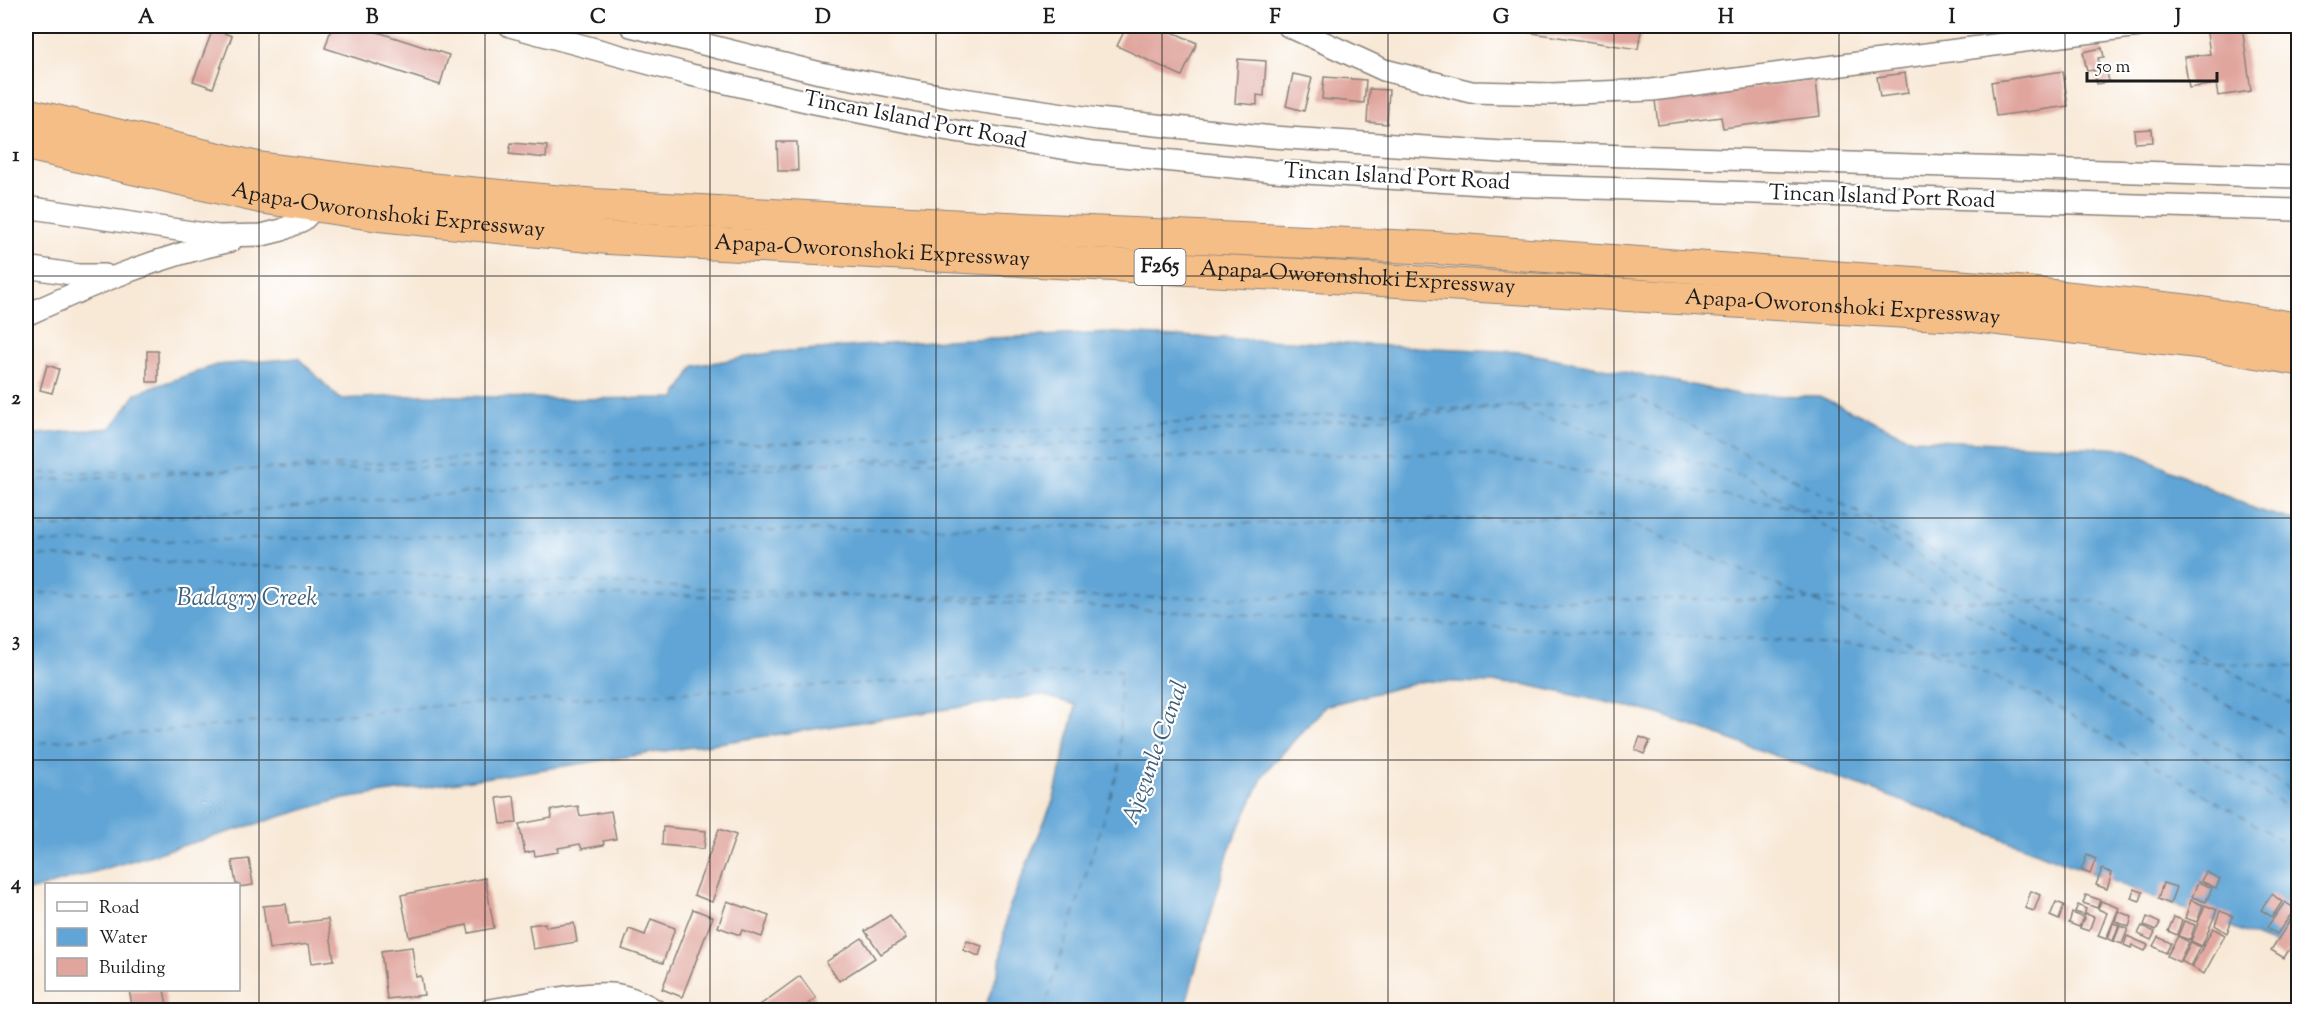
<svg xmlns="http://www.w3.org/2000/svg" width="2324" height="1036" viewBox="0 0 2324 1036" font-family="'Sorts Mill Goudy',serif">
  <style>
    .water { fill: #61a5d6; stroke: #3e6079; stroke-width: 1.5 }
    .lines { fill: none; stroke-linecap: round; stroke-linejoin: round }
    .ferry { stroke: #3e6079; stroke-width: 1.5; stroke-dasharray: 8 6; stroke-linecap: butt }
    .building { fill: #e0a59d }
    .minor-casing { stroke: #8a8279; stroke-width: 24 }
    .highway-casing { stroke: #8a8279; stroke-width: 34 }
    .minor { stroke: #fff; stroke-width: 21 }
    .highway { stroke: #f6be87; stroke-width: 32 }
    .grid { fill: none; stroke: #1c1c1c; stroke-width: 1.5; stroke-opacity: 0.55 }
    .labels { text-anchor: middle; dominant-baseline: central; stroke-width: 4.5; stroke-linejoin: round; paint-order: stroke }
    .shield { fill: #fff; stroke: #606060; stroke-width: 1.5 }
    .shield-label { font-size: 21px; font-weight: bold; fill: #1c1c1c }
    .street-label { font-size: 22px; fill: #1c1c1c; stroke: #fff }
    .water-label { font-size: 24px; font-style: italic; fill: #3e6079; stroke: #fff }
    .neatline { fill: none; stroke: #1c1c1c; stroke-width: 2 }
    .grid-label { font-size: 20px; text-anchor: middle; font-weight: bold; fill: #1c1c1c }
  </style>
  <rect width="100%" height="100%" fill="#fff"/>
  <filter id="ink" filterUnits="userSpaceOnUse"><feTurbulence type="fractalNoise" baseFrequency=".0167" numOctaves="2"/><feDisplacementMap in="SourceGraphic" scale="12" xChannelSelector="R" yChannelSelector="G"/><feConvolveMatrix kernelMatrix="1 2 1 2 8 2 1 2 1" color-interpolation-filters="sRGB"/></filter>
  <filter id="wash" filterUnits="userSpaceOnUse"><feTurbulence type="fractalNoise" baseFrequency=".008" numOctaves="4" result="noise"/><feDisplacementMap in="SourceGraphic" scale="24" xChannelSelector="R" yChannelSelector="G"/><feGaussianBlur stdDeviation="1.35" result="paint"/><feColorMatrix in="noise" values="0 0 0 0 0 0 0 0 0 0 0 0 0 0 0 0 0 1.4 0 .05"/><feComposite in="paint" operator="in"/></filter>
  <g filter="url(#wash)">
    <rect width="100%" height="100%" fill="#f8e8d6"/>
    <path class="water" d="M1114 333 1521 352 1743 395 1819 396 1912 439 2126 449 2257 510 2298 521V953L1936 813 1656 713 1523 684 1424 681 1325 706 1264 774 1229 850 1184 1010H984L999 969 1007 913 1054 798 1076 705 1041 695 337 800 26 892V435L111 428 137 393 216 365 298 358 340 399 424 395 559 399 675 398 694 366 776 352 945 340Z"/>
    <g class="lines">
      <g class="ferry">
        <path d="M1517 407 1636 397 2298 741"/>
        <path d="M872 462 1473 453 1796 508"/>
        <path d="M278 470 841 462"/>
        <path d="M26 473 223 470"/>
        <path d="M26 481 1510 406 1743 476 2298 814"/>
        <path d="M1801 509 1863 520 2298 794"/>
        <path d="M26 529 1512 407"/>
        <path d="M26 543 1615 517 2037 695 2298 850"/>
        <path d="M26 555 846 595"/>
        <path d="M26 593 1808 600"/>
        <path d="M892 597 1921 648"/>
        <path d="M1813 600 2027 601"/>
        <path d="M2032 601H2098L2298 707"/>
        <path d="M1926 648 2077 656"/>
        <path d="M2082 656 2137 659"/>
        <path d="M2142 659 2212 662"/>
        <path d="M2217 663 2298 667"/>
        <path d="M26 744 427 706 1120 670V765L1044 1010"/>
      </g>
    </g>
    <g id="blocks">
      <g class="building">
        <path d="M332 26H359L449 55 440 85 325 48Z"/>
        <path d="M1127 26H1159L1197 43 1182 76 1117 46Z"/>
        <path d="M1485 26H1642L1638 49Z"/>
        <path d="M2206 26H2242L2251 91 2218 96 2216 84 2189 88 2184 57 2210 54Z"/>
        <path d="M213 29 232 36 213 88 193 81Z"/>
        <path d="M2102 48 2104 57 2098 58 2100 68 2106 67 2109 82 2097 84 2094 70 2087 71 2083 52Z"/>
        <path d="M1238 59 1266 61 1264 96 1257 95V105L1235 103Z"/>
        <path d="M2063 71 2068 106 1996 116 1991 82Z"/>
        <path d="M1905 73 1908 93 1880 97 1877 77Z"/>
        <path d="M1293 74 1312 78 1304 111 1286 106Z"/>
        <path d="M1324 77 1366 80 1364 103 1322 99Z"/>
        <path d="M1816 80 1820 116 1723 128 1721 117 1658 125 1655 100Z"/>
        <path d="M1369 89 1389 90 1387 124 1367 122Z"/>
        <path d="M2152 129 2153 142 2135 143 2134 130Z"/>
        <path d="M777 142H797L798 171H778Z"/>
        <path d="M511 143 547 146 546 158 509 154Z"/>
        <rect x="147" y="351" width="11" height="31"/>
        <path d="M47 365 59 369 52 393 40 390Z"/>
        <path d="M1640 737 1650 741 1644 754 1635 750Z"/>
        <path d="M514 796 517 823 501 824 497 798Z"/>
        <path d="M578 806 580 816 611 811 616 839 603 841 604 845 582 849 580 844 558 848 559 852 535 856 534 851 525 853 519 824 552 818 551 810Z"/>
        <path d="M663 827 706 831 704 849 662 845Z"/>
        <path d="M719 829 736 835 712 902 694 895Z"/>
        <path d="M2087 855 2096 859 2090 874 2081 870Z"/>
        <path d="M249 859 253 885 238 887V884H236L232 861Z"/>
        <path d="M2102 869 2112 873 2107 889 2096 885Z"/>
        <path d="M2206 872 2220 879 2216 888 2201 881Z"/>
        <path d="M485 878 494 928 469 933 467 925 409 937 401 895Z"/>
        <path d="M2198 882 2212 888 2206 902 2192 897Z"/>
        <path d="M2163 883 2176 887 2170 904 2158 899Z"/>
        <path d="M2134 889 2143 892 2140 901 2131 898Z"/>
        <path d="M2031 891 2040 895 2034 911 2025 908Z"/>
        <path d="M2272 894 2282 902 2272 917 2261 910Z"/>
        <path d="M2086 895 2100 900 2097 908 2083 903Z"/>
        <path d="M2191 900 2203 905 2197 922 2185 918Z"/>
        <path d="M727 901 769 916 762 937 742 930 740 935 718 927Z"/>
        <path d="M2101 901 2119 908 2106 939 2098 936 2107 913 2098 909Z"/>
        <path d="M2056 902 2064 905 2059 920 2050 916Z"/>
        <path d="M2285 902 2295 909 2277 934 2267 927Z"/>
        <path d="M286 904 289 924 328 919 334 960 312 963 309 944 269 949 263 906Z"/>
        <path d="M2078 905 2086 909 2084 915 2075 912Z"/>
        <path d="M2205 905 2217 910 2202 946 2191 941Z"/>
        <path d="M693 909 713 917 682 997 662 989Z"/>
        <path d="M2118 911 2132 917 2129 927 2115 921Z"/>
        <path d="M2220 911 2233 916 2227 933 2215 925Z"/>
        <path d="M2296 911 2298 912V935L2284 958 2271 950Z"/>
        <path d="M2072 913 2083 917 2079 927 2069 923Z"/>
        <path d="M2086 914 2094 917 2089 931 2080 928Z"/>
        <path d="M890 915 906 938 881 954 865 931Z"/>
        <path d="M2147 917 2160 923 2156 930 2144 925Z"/>
        <path d="M2174 917 2182 920 2177 935 2168 931Z"/>
        <path d="M651 919 675 928 663 963 622 949 629 929 645 935Z"/>
        <path d="M2184 921 2195 925 2190 940 2178 936Z"/>
        <path d="M545 923 546 927 574 923 577 942 533 949 529 925Z"/>
        <path d="M2113 923 2119 925 2113 941 2108 939Z"/>
        <path d="M2120 926 2128 929 2122 944 2114 941Z"/>
        <path d="M2142 926 2155 932 2151 940 2138 934Z"/>
        <path d="M2213 928 2225 935 2204 974 2192 967Z"/>
        <path d="M2127 936 2148 945 2145 951 2132 945 2131 948 2124 945Z"/>
        <path d="M2178 936 2189 942 2179 962 2167 956Z"/>
        <path d="M2158 937 2171 943 2166 953 2153 946Z"/>
        <path d="M862 938 875 958 839 981 826 962Z"/>
        <path d="M967 941 982 946 979 956 963 950Z"/>
        <path d="M2191 942 2200 947 2190 966 2181 961Z"/>
        <path d="M412 947 416 977 421 976 424 995 387 999 381 951Z"/>
        <path d="M800 976 816 998 800 1010H753Z"/>
        <path d="M129 990H164L168 1010H133Z"/>
        <path d="M324 1003 325 1010H292V1008Z"/>
      </g>
    </g>
  </g>
  <g filter="url(#ink)">
    <use href="#blocks" fill-opacity="0" stroke="#8a8279" stroke-width="1.5"/>
    <g class="lines">
      <g class="minor-casing">
        <g id="minor">
          <path d="M510 26 691 75 815 103 943 129 1093 153 1273 171 1500 185 2298 210"/>
          <path d="M631 26 820 73 949 97 1098 119 1273 137 1502 152 2298 177"/>
          <path d="M1288 26 1384 70 1471 92 1551 94 1652 90 2139 26"/>
          <path d="M26 207 218 236 262 235 282 230 303 220 318 205"/>
          <path d="M26 267 78 275H105"/>
          <path d="M26 315C94 284 156 257 231 241"/>
          <path d="M490 1010C525 1005 578 992 611 994 627 995 642 1002 655 1010"/>
        </g>
      </g>
      <g class="highway-casing">
        <g id="highway">
          <path d="M26 114 258 168 417 188 595 205 963 226 1435 248 1981 288 2190 311 2298 329"/>
          <path id="s1" d="M26 144 260 197 379 215 609 238 1299 275 1974 316 2198 342 2298 359"/>
        </g>
      </g>
      <use href="#minor" class="minor"/>
      <use href="#highway" class="highway"/>
    </g>
  </g>
  <path class="grid" d="M259 26V1010M485 26V1010M710 26V1010M936 26V1010M1162 26V1010M1388 26V1010M1614 26V1010M1839 26V1010M2065 26V1010M26 276H2298M26 518H2298M26 760H2298"/>
  <g class="labels">
    <rect class="shield" x="1134.5" y="249" width="51" height="36" rx="4.5"/>
    <g class="shield-label">
      <text x="1160" y="267">F265</text>
    </g>
    <g class="street-label">
      <text transform="translate(915 121) rotate(11)">Tincan Island Port Road</text>
      <text transform="translate(1397 178) rotate(3)">Tincan Island Port Road</text>
      <text transform="translate(1882 198) rotate(2)">Tincan Island Port Road</text>
      <text stroke="none"><textPath href="#s1" startOffset="369">Apapa-Oworonshoki Expressway</textPath></text>
      <text stroke="none"><textPath href="#s1" startOffset="855">Apapa-Oworonshoki Expressway</textPath></text>
      <text stroke="none"><textPath href="#s1" startOffset="1341">Apapa-Oworonshoki Expressway</textPath></text>
      <text stroke="none"><textPath href="#s1" startOffset="1827">Apapa-Oworonshoki Expressway</textPath></text>
    </g>
    <g class="water-label">
      <text x="247" y="599">Badagry Creek</text>
      <text transform="translate(1156 753) rotate(-70)">Ajegunle Canal</text>
    </g>
  </g>
  <rect width="2324" height="1036" fill="none" stroke="#fff" stroke-width="66"/>
  <rect x="45" y="883" width="195" height="108" fill="#ffffff" stroke="#a4a4a4" stroke-width="1.5"/>
  <rect x="57" y="902" width="30" height="9" fill="#ffffff" stroke="#a4a4a4" stroke-width="1.5"/>
  <text x="99" y="913" font-size="18" fill="#1c1c1c">Road</text>
  <rect x="57" y="928" width="30" height="18" fill="#61a5d6" stroke="#a4a4a4" stroke-width="1.5"/>
  <text x="99" y="943" font-size="18" fill="#1c1c1c">Water</text>
  <rect x="57" y="958" width="30" height="18" fill="#e0a59d" stroke="#a4a4a4" stroke-width="1.5"/>
  <text x="99" y="973" font-size="18" fill="#1c1c1c">Building</text>
  <path d="M2087 72v9h130v-9" fill="none" stroke="#1c1c1c" stroke-width="3"/>
  <text x="2096" y="72" font-size="18" fill="#1c1c1c" stroke="#ffffff" stroke-width="4.5" paint-order="stroke">50 m</text>
  <rect x="33" y="33" width="2258" height="970" class="neatline"/>
  <g class="grid-label">
    <text x="146" y="23">A</text>
    <text x="372" y="23">B</text>
    <text x="598" y="23">C</text>
    <text x="823" y="23">D</text>
    <text x="1049" y="23">E</text>
    <text x="1275" y="23">F</text>
    <text x="1501" y="23">G</text>
    <text x="1726" y="23">H</text>
    <text x="1952" y="23">I</text>
    <text x="2178" y="23">J</text>
    <text x="16" y="161">1</text>
    <text x="16" y="404">2</text>
    <text x="16" y="646">3</text>
    <text x="16" y="889">4</text>
  </g>
</svg>
